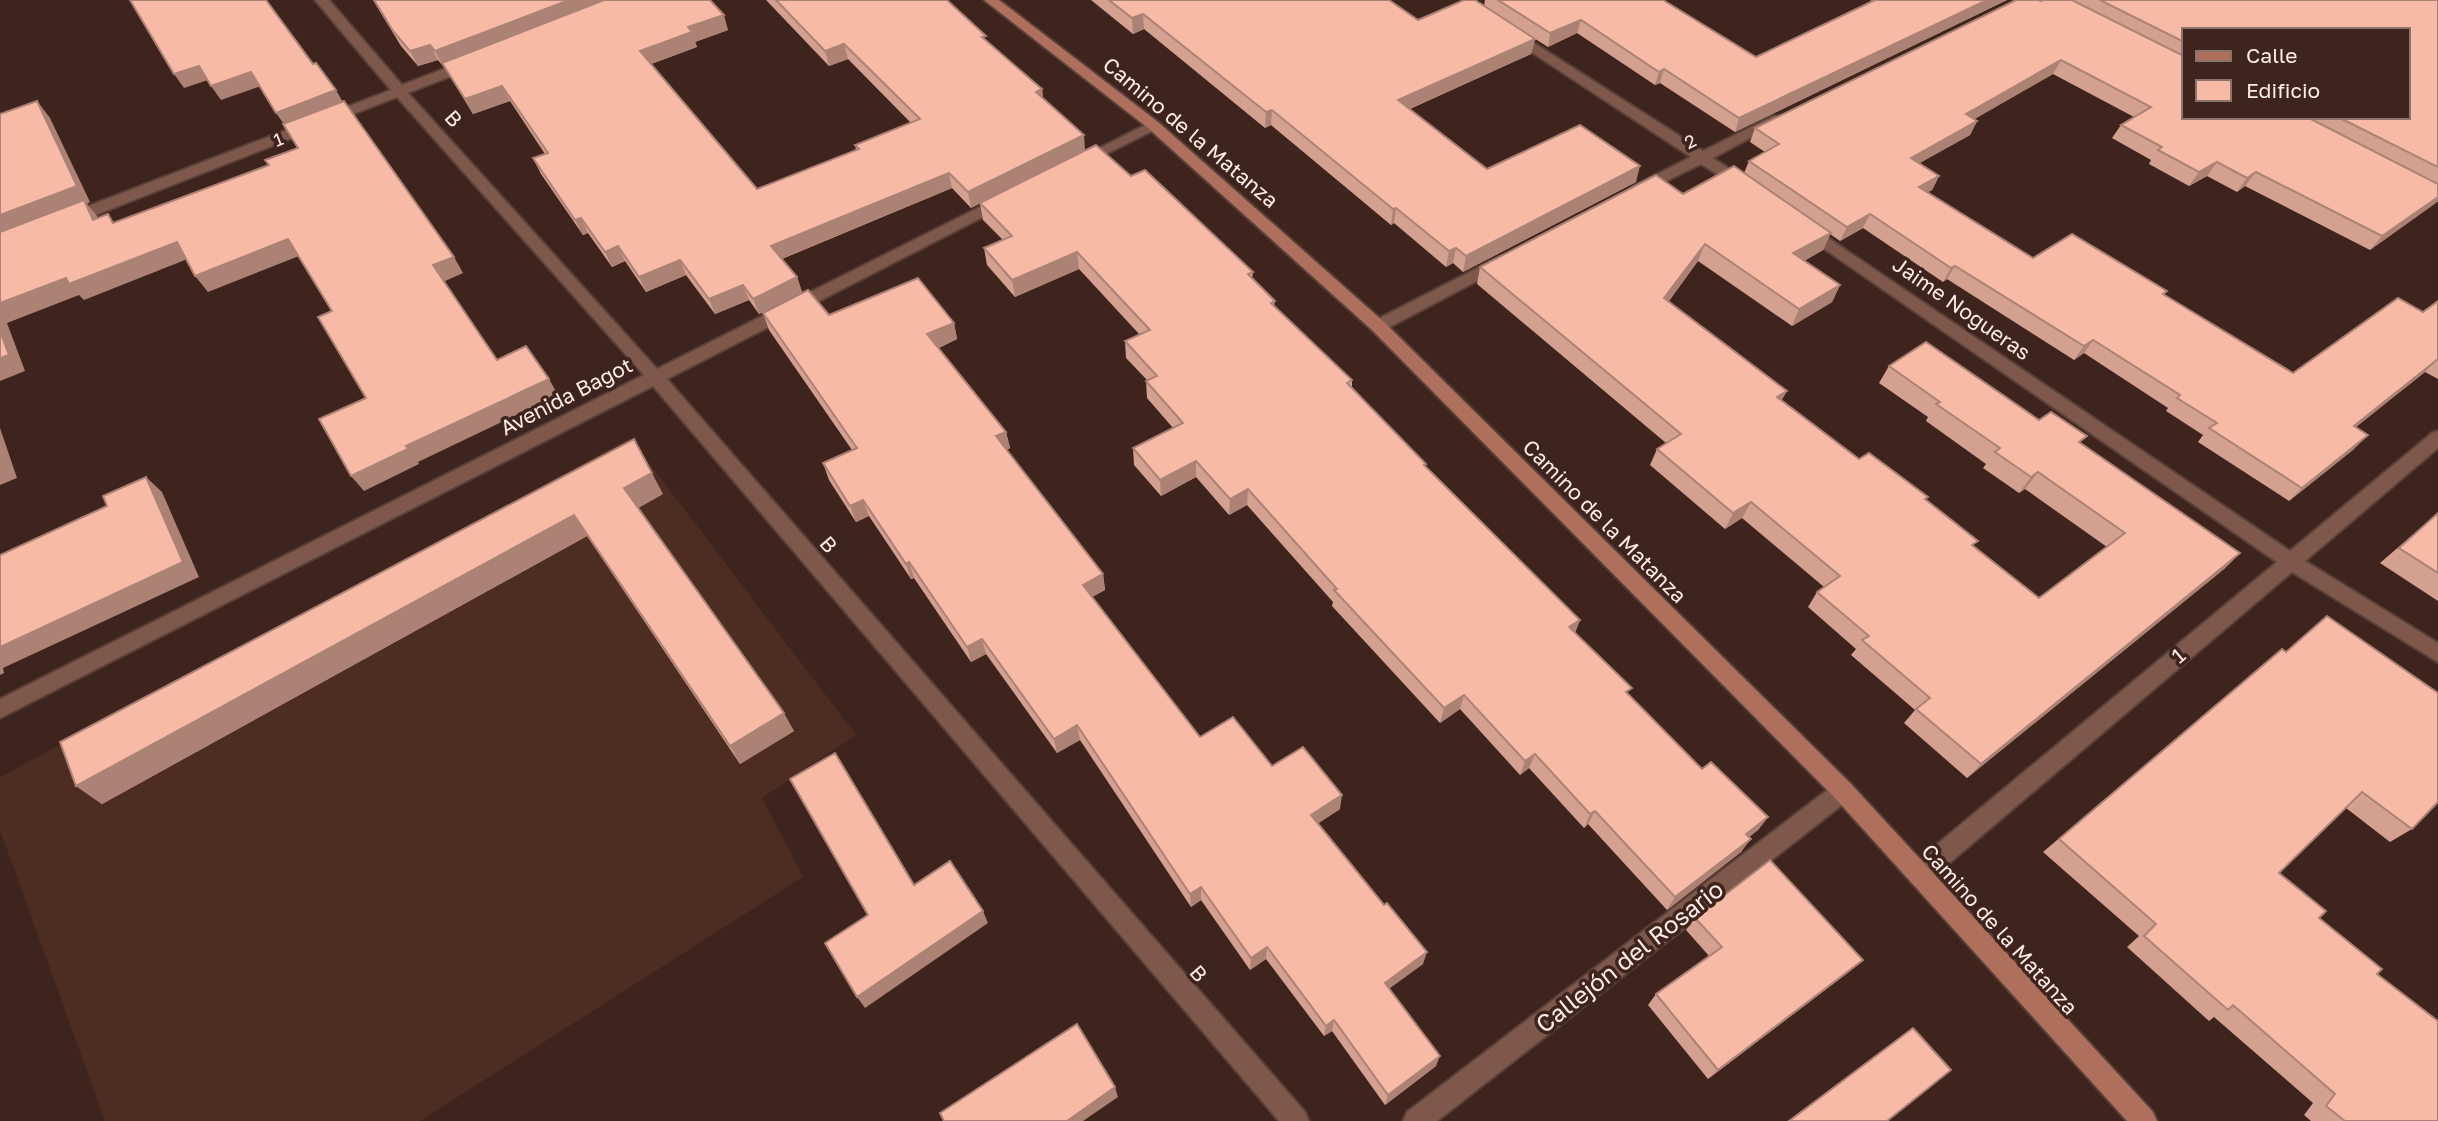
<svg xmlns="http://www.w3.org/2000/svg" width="2438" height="1121" viewBox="0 0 2438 1121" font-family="'Golos Text',sans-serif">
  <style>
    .built { fill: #4d2d22 }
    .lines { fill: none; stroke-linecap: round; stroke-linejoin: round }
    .minor-casing { stroke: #594038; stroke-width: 4 }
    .secondary-casing { stroke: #594038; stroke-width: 4 }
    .minor { fill: #7f584c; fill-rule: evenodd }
    .secondary { fill: #ae705d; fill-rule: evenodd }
    .wall { fill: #d4a090; fill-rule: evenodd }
    .shaded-wall { fill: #ac8275 }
    .building { fill: #f6baa7; stroke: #ac8275; stroke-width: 2 }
    .labels { text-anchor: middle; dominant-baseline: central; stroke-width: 7; stroke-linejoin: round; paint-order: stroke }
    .far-street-label { font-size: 18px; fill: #fdebe5; stroke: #3e241c }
    .street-label { font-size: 21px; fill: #fdebe5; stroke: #3e241c }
    .near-street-label { font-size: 24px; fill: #fdebe5; stroke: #3e241c }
  </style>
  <rect width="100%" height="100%" fill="#3e241c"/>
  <path class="built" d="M630 438 856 735 762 798 803 877 420 1121H105L0 830V777Z"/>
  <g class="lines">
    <g class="minor-casing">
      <g id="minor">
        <path d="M315 0H329L402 85 467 60H477V66L408 93 657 369 1000 197H1010L1013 200 1010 203 667 379 1305 1112 1309 1121H1279L653 386 0 718V699L644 375 397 97 75 223H65L62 219 65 215 391 90Z"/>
        <path d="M1512 29 1703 151 1773 116H1783L1785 119 1713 158 1749 182 1752 185 1749 188H1739L1701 164 1644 192H1634L1631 189 1634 186 1691 157 1507 36 1505 33Z"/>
        <path d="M1153 121 1160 125 1158 128 1086 164H1076L1074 161Z"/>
        <path d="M1806 223 2290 551 2432 433 2438 431V448L2305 561 2438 643V662L2292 572 1927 882 1919 885 1911 882 1908 874 1911 866 2277 562 1800 232 1798 228 1800 224Z"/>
        <path d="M1501 256 1509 261 1507 265 1384 330H1372L1370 326 1372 322Z"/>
        <path d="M1843 781 1851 784 1854 791 1851 798 1437 1121H1403L1407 1112 1835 784Z"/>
      </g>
    </g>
    <g class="secondary-casing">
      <path id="secondary" d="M984 0H999L1158 122 1384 322 1851 784 2153 1112 2157 1121H2127L1835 798 1372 330 1148 128Z"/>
    </g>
    <use href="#minor" class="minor"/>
    <use href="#secondary" class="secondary"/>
  </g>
  <g class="wall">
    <path d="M373 0H710L728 30 695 42 697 47 651 64 757 189 856 150 855 145 911 123 848 59 829 66 766 0H947L986 41 1042 89 1043 98 1085 150 1131 176 1253 272 1252 279 1275 301 1274 306 1352 380V387L1426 467 1580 620 1575 633 1629 695 1702 769 1768 817 1758 830 1749 837 1741 852 1667 910 1588 824 1584 828 1529 768 1520 775 1460 709 1440 723 1332 606 1333 602 1247 505 1229 515 1196 477 1161 496 1134 465 1133 448 1173 428 1147 398 1146 381 1147 380 1126 358 1125 341 1140 335 1079 269 1015 297 987 265 984 248 1003 240 983 220 980 203 1046 170 971 208 952 188 782 259 797 277 802 292 759 314 749 300 715 314 686 275 646 292 625 261 612 267 588 233 583 235 541 174 533 158 545 154 510 101 473 114 444 66H443L438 60 418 66 401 46Z"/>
    <path d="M1091 0H1389L1418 20 1484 6 1485 0H1663L1756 57 1872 1 1870 0H2007L1735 132 1660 83 1655 85 1577 33 1548 47 1499 16 1535 39 1531 54 1410 109 1487 169 1636 182 1463 272 1453 263 1446 267 1394 223 1391 225 1271 125 1265 128 1144 29 1133 34Z"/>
    <path d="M2044 0H2438V201L2370 250 2245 186 2237 192 2207 176 2189 186 2149 164 2151 160 2112 138 2121 125 2134 117 2053 74 1974 119 1977 121 1970 135 1919 163 1939 176 1932 190 1928 192 2033 258 2167 291 2164 295 2293 373 2423 312 2438 301V379L2425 372 2355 427 2354 449 2289 501 2198 442 2203 435 2166 411 2168 408 2084 353 2074 360 1947 279 1943 282 1863 228 1840 241 1830 234 1823 250 1804 261 1840 285 1832 302 1792 326 1698 261 1669 301 1782 400 1859 459 1926 500 1974 547 2039 598 2107 547 2025 489 2019 493 1983 468 1986 464 1926 421 1928 417 1879 383 1889 366 2039 420 2081 444 2240 553 2224 569 1967 778 1904 723 1915 710 1851 655 1856 649 1808 607 1817 592 1824 587 1742 518 1725 529 1650 465 1657 449 1666 443 1477 284 1480 267 1683 194 1744 173 1749 161 1765 152 1750 142 1755 128ZM2184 30 2408 117H2184Z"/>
    <path d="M763 313 829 315 954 323 957 339 939 348 1006 432 1010 448 1007 450 1103 574 1105 590 1092 597 1200 737 1272 766 1340 809 1318 823 1423 964 1389 988 1436 1066 1385 1105 1332 1031 1324 1036 1266 959 1250 970 1201 900 1191 907 1080 740 1057 753 986 654 971 662 914 578 911 579 869 516 856 522 829 480 823 463 852 450 769 330Z"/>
    <path d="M663 494 638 508 794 731 740 764 587 536 102 804 76 786 60 742Z"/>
    <path d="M2438 513V601L2380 563Z"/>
    <path d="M2282 649 2412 829 2390 842 2346 808 2279 873 2319 918 2377 974 2438 1121H2311L2304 1115 2313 1103 2214 1017 2209 1021 2127 947 2139 936 2043 852Z"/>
    <path d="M1695 918 1850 971 1708 1079 1648 1005 1656 994 1709 956 1686 930Z"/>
  </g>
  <g class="shaded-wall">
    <path d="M569 0H614L443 66 435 51Z"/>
    <path d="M1987 0H2007L1735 132 1739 118Z"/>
    <path d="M1143 14 1144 29 1133 34 1132 18Z"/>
    <path d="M724 15 728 30 695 42 697 47 646 66 640 51 688 27Z"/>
    <path d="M1581 20 1577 33 1548 47 1550 33Z"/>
    <path d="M1535 39 1531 54 1396 115 1398 100Z"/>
    <path d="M844 44 848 59 829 66 825 51Z"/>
    <path d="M430 45 438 60 418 66 410 51Z"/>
    <path d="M2061 60 2053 74 1959 128 1966 114Z"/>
    <path d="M199 66 208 80 184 88 174 74Z"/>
    <path d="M1664 69 1660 83 1655 85 1659 72Z"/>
    <path d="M251 72 261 86 221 100 211 86Z"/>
    <path d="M502 86 510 101 473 114 465 99Z"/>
    <path d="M1042 89 1044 105 1036 92Z"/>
    <path d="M336 90 344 104 286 127 276 113Z"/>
    <path d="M37 101 50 118 90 202 87 204 97 216 107 236 0 237V215Z"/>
    <path d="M1272 110 1271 125 1265 128 1266 112Z"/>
    <path d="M1977 121 1970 135 1904 172 1911 158Z"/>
    <path d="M1084 135 1085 150 971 208 968 192Z"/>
    <path d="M2217 162 2207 176 2189 186 2199 172Z"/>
    <path d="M1640 166 1636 182 1463 272 1466 256Z"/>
    <path d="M2256 172 2245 186 2237 192 2247 178Z"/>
    <path d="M949 173 952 188 776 261 771 246Z"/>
    <path d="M1939 176 1932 190 1912 201 1919 187Z"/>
    <path d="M2438 197V201L2436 203 2370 250 2382 236Z"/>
    <path d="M1396 208 1394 223 1391 225 1393 209Z"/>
    <path d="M1870 214 1863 228 1840 241 1847 227Z"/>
    <path d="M581 218 588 233 583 235 575 220Z"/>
    <path d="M1831 233 1823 250 1786 271 1793 253Z"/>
    <path d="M288 239 299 256 208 292 195 276Z"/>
    <path d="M177 242 190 258 84 300 79 295 7 323 25 371 0 381V303L66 278Z"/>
    <path d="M1705 244 1698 261 1658 315 1664 298Z"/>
    <path d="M618 246 625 261 612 267 605 252Z"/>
    <path d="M1456 248 1453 263 1446 267 1449 251Z"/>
    <path d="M1077 252 1079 269 1015 297 1012 280Z"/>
    <path d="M454 257 463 273 443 282 433 265Z"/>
    <path d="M680 260 686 275 646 292 639 277Z"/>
    <path d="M1955 266 1947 279 1943 282 1951 268Z"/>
    <path d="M797 277 802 292 759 314 753 299Z"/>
    <path d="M743 285 749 300 715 314 709 299Z"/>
    <path d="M1840 285 1832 302 1792 326 1799 309Z"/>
    <path d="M954 323 957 339 931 351 927 334Z"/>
    <path d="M2093 340 2084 353 2074 360 2084 346Z"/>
    <path d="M2438 359 2425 372 2340 440 2354 426Z"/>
    <path d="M549 379 558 395 418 462 419 464 364 491 351 476 406 446Z"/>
    <path d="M1787 391 1778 407 1777 397Z"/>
    <path d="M0 428 17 478 0 485Z"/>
    <path d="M1006 432 1010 448 1000 453 996 436Z"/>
    <path d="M2368 435 2354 449 2289 501 2302 488Z"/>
    <path d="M1196 461V477L1161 496 1160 480Z"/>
    <path d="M2038 472 2025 489 2019 493 2031 477Z"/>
    <path d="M652 473 663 494 636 509 624 488Z"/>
    <path d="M146 477 162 492 199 577 3 668 4 673 0 675V647Z"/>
    <path d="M1248 489 1247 505 1229 515 1230 499Z"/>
    <path d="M863 500 869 516 856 522 850 506Z"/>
    <path d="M1751 502 1742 518 1725 529 1733 513Z"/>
    <path d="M574 515 587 536 102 804 76 786Z"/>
    <path d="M2240 553 2224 569 1967 778 1981 764Z"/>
    <path d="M909 562 914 578 911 579 906 564Z"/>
    <path d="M1103 574 1105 590 1085 600 1083 585Z"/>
    <path d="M1580 620 1574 635 1569 627Z"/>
    <path d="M982 639 986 654 971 662 967 647Z"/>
    <path d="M1464 695 1460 709 1440 723 1444 708Z"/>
    <path d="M784 713 794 731 740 764 730 746Z"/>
    <path d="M1077 725 1080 740 1057 753 1054 739Z"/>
    <path d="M1535 754 1529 768 1520 775 1525 761Z"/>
    <path d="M1342 795 1340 809 1310 829 1311 815Z"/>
    <path d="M1595 811 1588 824 1584 828 1590 814Z"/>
    <path d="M1768 817 1758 830 1736 847 1746 834Z"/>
    <path d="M1751 839 1741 852 1667 910 1675 897Z"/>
    <path d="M1201 887V900L1191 907 1190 894Z"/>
    <path d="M983 911 988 923 865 1008 857 997Z"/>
    <path d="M1267 947 1266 959 1250 970 1251 958Z"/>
    <path d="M1427 952 1423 964 1382 994 1385 983Z"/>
    <path d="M1863 960 1850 971 1708 1079 1718 1070Z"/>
    <path d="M1334 1020 1332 1031 1324 1036 1326 1026Z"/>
    <path d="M1440 1056 1436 1066 1385 1105 1388 1095Z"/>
    <path d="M1115 1087 1118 1097 1083 1121H1067Z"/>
  </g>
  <g class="building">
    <path d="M130 0H266L313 64 316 63 336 90 276 113 251 72 211 86 199 66 174 74Z"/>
    <path d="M374 0H569L435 51 430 45 410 51 393 31Z"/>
    <path d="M604 0H710L724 15 688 27 692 32 640 51 757 189 859 149 855 145 920 119 844 44 825 51 776 0H947L986 36 982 37 1042 89 1036 92 1084 135 968 192 949 173 771 246 797 277 753 299 743 285 709 299 680 260 639 277 618 246 605 252 581 218 575 220 533 158 548 153 502 86 465 99 442 63Z"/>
    <path d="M1109 0H1389L1418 20 1464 0H1475L1535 39 1398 100 1487 169 1580 125 1640 166 1466 256 1456 248 1449 251 1396 208 1393 209 1272 110 1266 112 1143 14 1132 18Z"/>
    <path d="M1498 0H1663L1756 57 1875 0H1987L1739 118 1664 69 1659 72 1581 20 1550 33Z"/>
    <path d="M2016 0H2038L2041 1 2044 0H2072L2184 56V117H2307L2438 184V197L2382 236 2256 172 2247 178 2217 162 2199 172 2158 150 2162 147 2121 125 2151 107 2061 60 1966 114 1977 121 1911 158 1939 176 1919 187 2033 258 2072 234 2167 291 2163 294 2293 373 2398 298 2423 312 2438 301V359L2354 426 2368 435 2302 488 2209 428 2217 423 2177 398 2180 395 2093 340 2084 346 1955 266 1951 268 1870 214 1847 227 1749 161 1779 144 1755 128Z"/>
    <path d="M2100 0H2438V167L2338 117H2408V30H2184V42Z"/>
    <path d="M37 101 77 186 0 215V114Z"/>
    <path d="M344 101 454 257 433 265 497 360 526 346 549 379 406 446 408 449 351 476 319 419 366 398 318 317 332 311 288 239 195 276 177 242 69 284 66 278 0 303V232L84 200 93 220 108 214 113 223 269 165 265 160 298 148 283 124Z"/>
    <path d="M1096 145 1131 176 1145 170 1253 272 1248 274 1275 301 1271 303 1352 380 1347 383 1426 464 1424 465 1580 620 1569 627 1632 688 1626 692 1702 769 1711 762 1768 817 1746 834 1751 839 1675 897 1595 811 1590 814 1535 754 1525 761 1464 695 1444 708 1334 590 1337 589 1248 489 1230 499 1196 461 1160 480 1133 448 1183 423 1146 381 1157 376 1125 341 1150 330 1077 252 1012 280 984 248 1012 236 980 203Z"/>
    <path d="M1734 166 1831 233 1793 253 1840 285 1799 309 1705 244 1664 298 1787 391 1777 397 1859 459 1869 453 1928 497 1925 499 1978 541 1972 545 2039 598 2125 533 2038 472 2031 477 1995 452 2000 448 1936 404 1940 402 1889 366 1926 342 2039 420 2051 412 2087 436 2079 442 2240 553 1981 764 1916 709 1930 698 1862 640 1869 636 1817 592 1840 576 1751 502 1733 513 1657 449 1681 434 1480 267 1656 175 1683 194Z"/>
    <path d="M918 278 954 323 927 334 1006 432 996 436 1103 574 1083 585 1200 737 1233 717 1272 766 1303 747 1342 795 1311 815 1384 905 1387 903 1427 952 1385 983 1440 1056 1388 1095 1334 1020 1326 1026 1267 947 1251 958 1201 887 1190 894 1077 725 1054 739 982 639 967 647 909 562 906 564 863 500 850 506 823 463 857 448 763 313 808 290 829 315Z"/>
    <path d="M0 331 9 355 0 358Z"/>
    <path d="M634 439 652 473 624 488 784 713 730 746 574 515 76 786 60 742Z"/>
    <path d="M146 477 183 562 0 647V555L107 506 103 496Z"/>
    <path d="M2438 513V573L2399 548Z"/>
    <path d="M2327 616 2438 693V802L2412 829 2362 792 2279 873 2326 911 2319 918 2382 969 2377 974 2438 1021V1121H2345L2326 1106 2335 1094 2233 1005 2228 1010 2144 936 2156 924 2059 839 2282 649 2286 652Z"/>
    <path d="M835 753 914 885 950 861 983 911 857 997 825 943 868 915 790 779Z"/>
    <path d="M1770 860 1863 960 1718 1070 1656 994 1722 947 1695 918Z"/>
    <path d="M1077 1024 1115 1087 1067 1121H944L940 1113Z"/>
    <path d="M1913 1028 1951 1070 1887 1121H1789Z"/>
  </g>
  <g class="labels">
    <g class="far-street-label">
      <text transform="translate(278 139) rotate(-21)">1</text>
      <text transform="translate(1690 141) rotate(-27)">2</text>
    </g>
    <g class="street-label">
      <text transform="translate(454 118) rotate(48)">B</text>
      <text transform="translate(1191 132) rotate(40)">Camino de la Matanza</text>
      <text transform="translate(1962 308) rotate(35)">Jaime Nogueras</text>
      <text transform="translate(566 396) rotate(-27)">Avenida Bagot</text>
      <text transform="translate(1605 521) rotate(45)">Camino de la Matanza</text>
      <text transform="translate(829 544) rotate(49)">B</text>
      <text transform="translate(2178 655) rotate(-40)">1</text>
      <text transform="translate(2000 929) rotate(48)">Camino de la Matanza</text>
      <text transform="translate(1199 973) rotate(49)">B</text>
    </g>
    <g class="near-street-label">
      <text transform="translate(1629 956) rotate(-38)">Callejón del Rosario</text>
    </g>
  </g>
  <rect x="2182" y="28" width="228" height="91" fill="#3e241c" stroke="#8a746c" stroke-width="2"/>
  <rect x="2196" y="51" width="35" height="10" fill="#ae705d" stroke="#8a746c" stroke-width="2"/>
  <text x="2246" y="63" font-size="21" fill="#fdebe5">Calle</text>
  <rect x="2196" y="80" width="35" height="21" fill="#f6baa7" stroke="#8a746c" stroke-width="2"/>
  <text x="2246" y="98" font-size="21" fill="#fdebe5">Edificio</text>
</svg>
